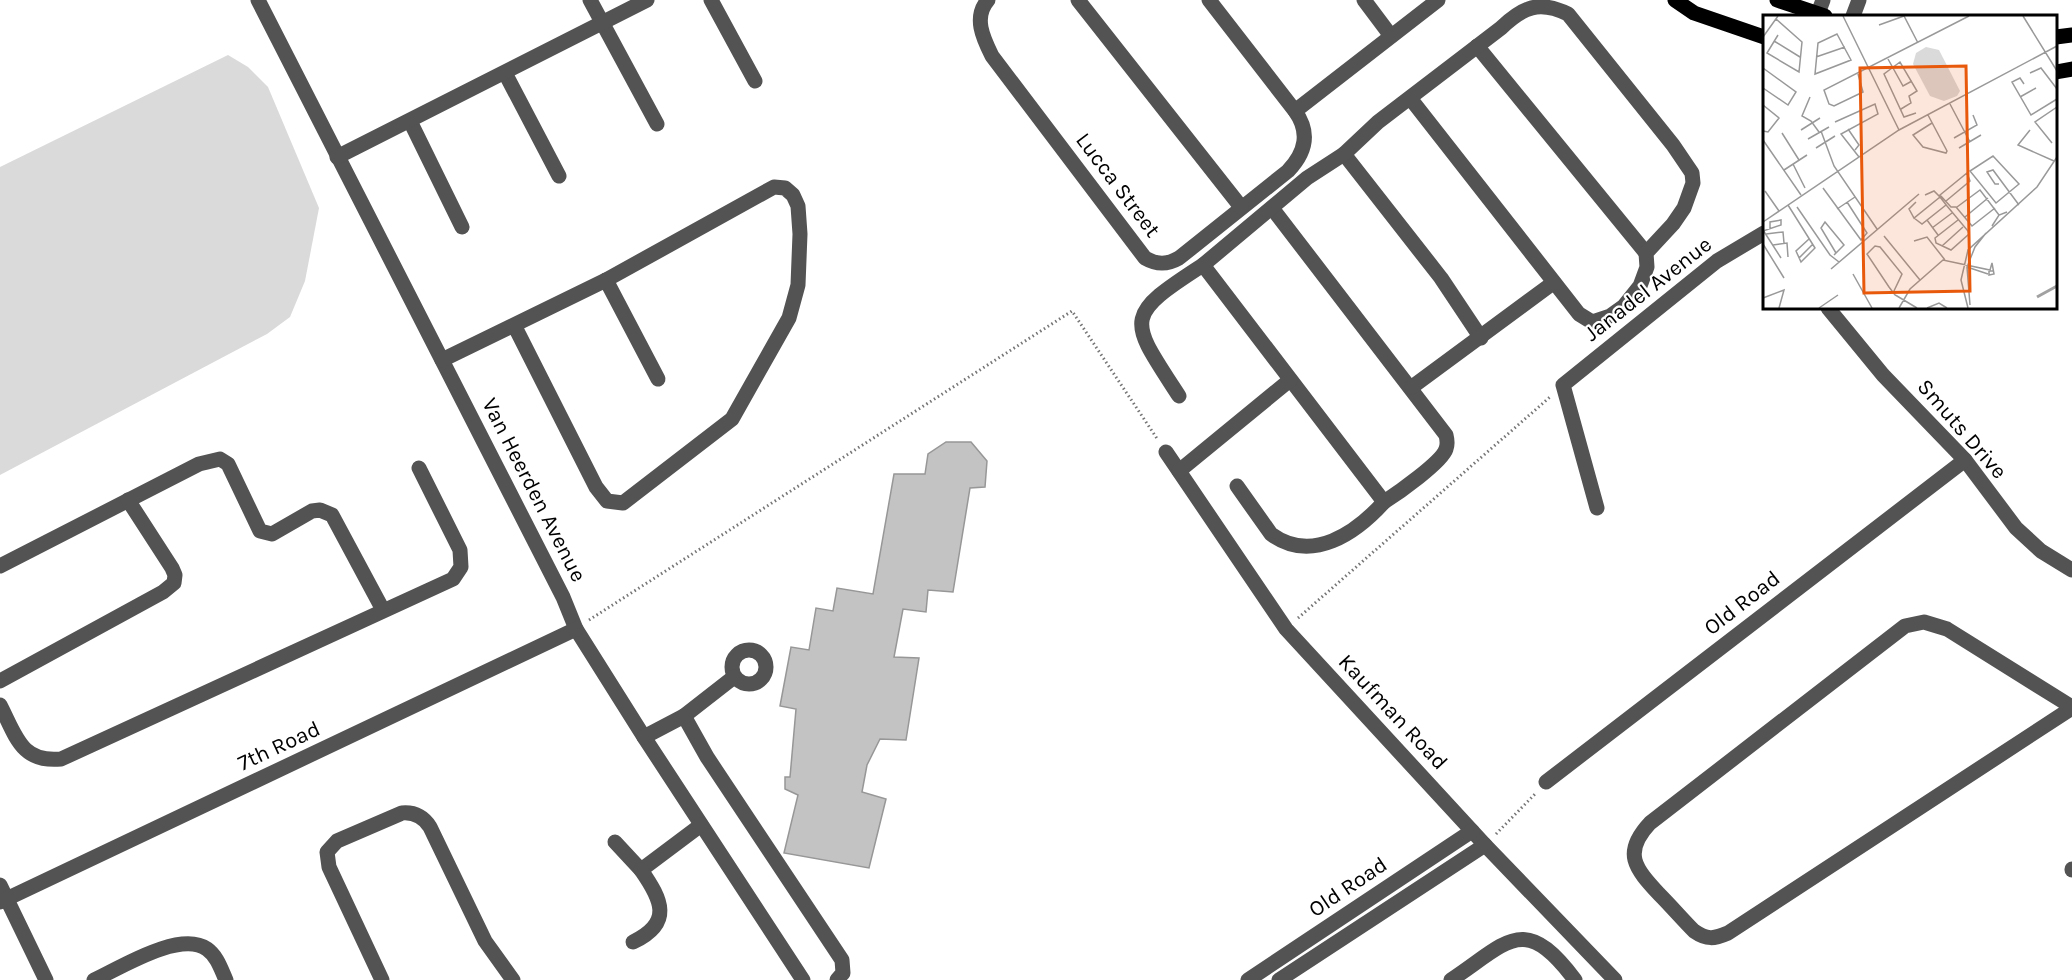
<svg xmlns="http://www.w3.org/2000/svg" width="2072" height="980" viewBox="0 0 2072 980" font-family="Karla,sans-serif">
  <style>
    .green { fill: #dadada }
    .building { fill: #c3c3c3; stroke: #979797; stroke-width: 1.5 }
    .lines { fill: none; stroke-linecap: round; stroke-linejoin: round }
    .path { stroke: #757575; stroke-width: 3; stroke-dasharray: 1.5 3; stroke-linecap: butt }
    .minor { stroke: #535353; stroke-width: 15 }
    .major { stroke: #000; stroke-width: 15 }
    .labels { text-anchor: middle; dominant-baseline: central; stroke-width: 4.5; stroke-linejoin: round; paint-order: stroke }
    .street-label { font-size: 22px; fill: #000; stroke: #fff }
    .inset-river { fill: none; stroke: #a1a1a1; stroke-width: 3 }
    .inset-road { fill: none; stroke: #999; stroke-width: 1.5 }
    .view { fill: #e8590c; fill-opacity: 0.15; stroke: #e8590c; stroke-width: 3 }
    .inset-edge { fill: none; stroke: #000; stroke-width: 3 }
  </style>
  <rect width="100%" height="100%" fill="#fff"/>
  <path class="green" d="M228 55 248 67 268 87 319 208 305 281 290 317 267 334 0 475V167Z"/>
  <path class="building" d="M946 442H971L987 461 985 487 970 488 953 592 928 590 926 612 903 609 894 657 919 658 906 740 880 739 867 765 862 792 886 799 869 868 784 853 798 795 785 789V777H790L796 709 780 706 791 647 809 650 816 608 833 611 837 588 873 594 894 474H925L928 454Z"/>
  <g class="lines">
    <g class="path">
      <path d="M1298 618 1550 397"/>
      <path d="M589 620 1072 311 1158 440"/>
      <path d="M1496 834 1535 794"/>
    </g>
    <g class="minor">
      <path d="M258 0 563 597 576 629 644 737 803 980"/>
      <path d="M590 0 657 124"/>
      <path d="M711 0 755 81"/>
      <path d="M988 0C973 17 983 38 992 56L1145 258C1157 265 1167 265 1179 258L1288 171C1306 152 1310 132 1295 111L1209 0"/>
      <path d="M1078 0 1241 207"/>
      <path d="M1364 0 1391 36"/>
      <path d="M1817 16 1823 0"/>
      <path d="M1853 16 1859 0"/>
      <path d="M1477 46 1646 253"/>
      <path d="M505 73 559 176"/>
      <path d="M1295 111 1438 0"/>
      <path d="M410 121 462 227"/>
      <path d="M1344 154 1441 278 1481 338"/>
      <path d="M337 157 647 0"/>
      <path d="M1272 208 1446 435C1447 439 1448 444 1446 449 1442 462 1398 493 1384 502"/>
      <path d="M1203 265 1307 178 1344 154 1378 122 1501 28C1523 7 1539 0 1568 14L1673 145 1692 173 1693 183 1684 208 1673 224 1646 253 1647 267 1640 286 1624 306 1610 316 1592 322 1579 314 1410 98"/>
      <path d="M606 280 658 379"/>
      <path d="M1828 308 1883 375 1965 460 2016 528 2041 551 2072 570"/>
      <path d="M442 360 606 280 774 187 785 188 793 195 798 206 800 234 798 285 789 318 732 419 623 503 607 501 596 487 514 325"/>
      <path d="M1412 387 1553 283"/>
      <path d="M1179 396C1129 319 1122 317 1203 265L1384 502C1356 533 1312 564 1271 534L1237 486"/>
      <path d="M1166 452 1286 629 1485 845 1615 980"/>
      <path d="M1179 471 1290 380"/>
      <path d="M1597 508 1563 385 1717 261 1764 233"/>
      <path d="M0 566 199 464 220 459 228 464 260 531 272 534 312 511 320 510 332 515 383 610"/>
      <circle cx="749" cy="667" r="17"/>
      <path d="M0 681 163 592 174 583 175 575 172 568 128 500"/>
      <path d="M0 705C16 736 21 763 61 759L453 579 461 567 460 550 419 468"/>
      <path d="M2072 707 1947 629 1924 622 1905 626 1650 823C1622 853 1635 868 1659 894 1671 906 1682 919 1694 931 1707 940 1714 939 1728 933L2072 708"/>
      <path d="M684 716 734 677"/>
      <path d="M644 737 684 716 707 757 842 960 843 973 837 980"/>
      <path d="M1546 782 1965 460"/>
      <path d="M615 842 641 870 701 825"/>
      <path d="M2072 869V870"/>
      <path d="M0 885 46 980"/>
      <path d="M0 902 576 629"/>
      <path d="M633 942C673 923 662 900 641 870"/>
      <path d="M94 980C120 968 180 930 207 949 217 956 221 969 226 980"/>
      <path d="M382 980 329 867 327 852 337 841 402 813C414 812 423 816 430 827L485 941 513 980"/>
      <path d="M1248 980 1472 831"/>
      <path d="M1279 980 1485 845"/>
      <path d="M1451 980C1508 942 1524 912 1575 980"/>
    </g>
    <g class="major">
      <path d="M1675 0 1694 13 1764 37"/>
      <path d="M1777 0 1825 16"/>
      <path d="M2056 37 2072 35"/>
      <path d="M2056 72 2072 69"/>
    </g>
  </g>
  <g class="labels">
    <g class="street-label">
      <text transform="translate(1118 185) rotate(53)">Lucca Street</text>
      <text transform="translate(1648 289) rotate(-38)">Janadel Avenue</text>
      <text transform="translate(1962 429) rotate(49)">Smuts Drive</text>
      <text transform="translate(534 490) rotate(63)">Van Heerden Avenue</text>
      <text transform="translate(1742 603) rotate(-38)">Old Road</text>
      <text transform="translate(1393 712) rotate(47)">Kaufman Road</text>
      <text transform="translate(279 746) rotate(-25)">7th Road</text>
      <text transform="translate(1348 887) rotate(-34)">Old Road</text>
    </g>
  </g>
  <g transform="translate(1763 15)">
    <rect width="294" height="294" fill="#fff"/>
    <path d="M163 32 176 35 197 76 194 81 181 86 167 81 150 49 153 38Z" fill="#dadada"/>
    <path class="inset-river" d="M274 282 294 271"/>
    <path class="inset-road" d="M80 1 136 115M260 1 294 56M13 4 39 27 36 57 4 38 15 20M116 10 141 1 155 28M74 19 88 45 52 59 55 28ZM0 22 15 1M11 26 37 42M53 42 82 32M125 44 140 71 149 66M0 53 33 77 25 90 0 73M267 58 278 53 294 74M95 59 100 77 71 91 66 89 61 75 206 1M261 69 257 63 249 67 268 100 294 84M47 82 39 101 48 106 56 117M257 82 273 73M187 89 207 127M0 90 16 103 5 117 0 116M138 94 148 88 146 81 154 76 137 47 121 59 141 102 153 98M165 100 184 136 183 138 160 132 150 120 169 108M72 107 112 89 115 99 78 119 96 142M85 114 96 130 92 135M38 115 57 103M267 115 255 130 291 146M58 116 71 151 114 214M19 118 36 145M191 123 214 110 210 100M45 124 66 112M0 125 38 180M289 128 272 107 294 92M53 133 72 121M196 133 218 120M230 141 256 169 233 188 207 156ZM30 149 42 173M21 155 44 140M236 169H232L224 157 230 155 256 190M60 173 98 225 104 218 84 187M2 176 16 196M177 182 184 191 205 216 206 219 188 235 173 228 172 223 195 205M183 186 207 166 204 158 177 180 188 192H193L209 211 232 193M153 187 146 194 151 203 177 182 171 176 162 180M25 190 52 233 38 247 33 236 46 224M34 192 67 240 76 247M194 192 217 175 236 200M74 194 92 182M202 202 225 183M151 203 159 209 183 190M164 205 175 220M0 207 136 115 294 31M229 211 236 200 244 197M169 213 189 198M0 215 18 243M0 216 18 210V205L7 207V214M3 219 20 217 21 228M121 221 157 265M151 226 164 222 182 245M0 229 21 263M10 230 24 228 25 242M179 231 200 212M71 240 81 230 62 207 58 213 73 238M36 243 50 229M204 252 225 259M68 254 156 179M90 259 109 293M130 278 139 259 117 232 112 231 104 239 126 272 132 280 134 281 154 293M0 283 21 275 16 293M207 290 204 252 212 232 223 218M56 293 75 280M136 293 147 274 180 245 227 255 229 248 231 259 226 260V256H230M164 293 176 288 184 293M205 293 198 265 205 235 274 172 294 142"/>
    <path class="view" d="M203 51 207 276 101 278 97 53Z"/>
    <rect width="294" height="294" class="inset-edge"/>
  </g>
</svg>
